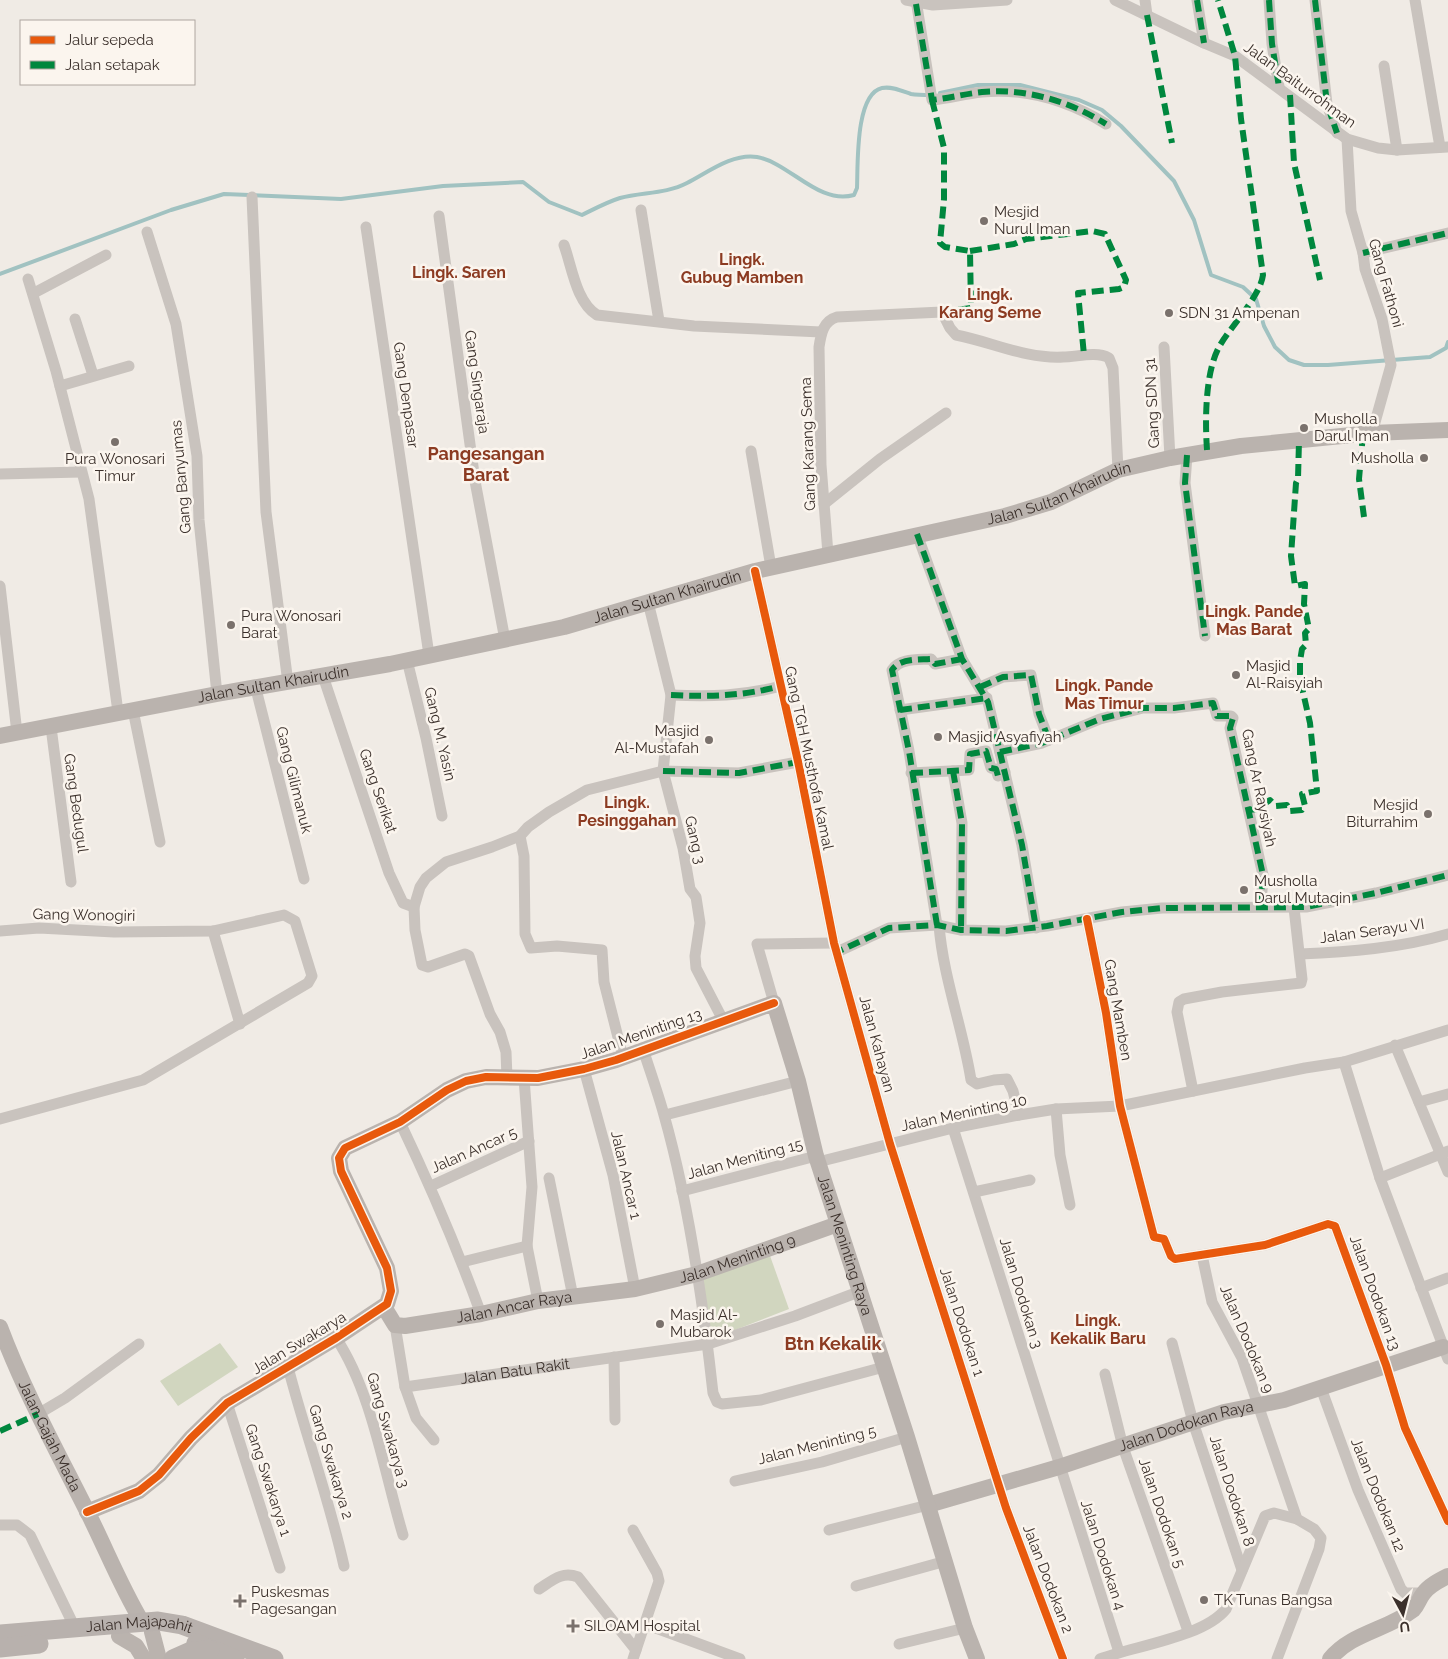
<svg xmlns="http://www.w3.org/2000/svg" width="1448" height="1659" viewBox="0 0 1448 1659" font-family="Raleway,sans-serif">
  <style>
    .green { fill: #d1d6bf }
    .lines { fill: none; stroke-linecap: round; stroke-linejoin: round }
    .stream { stroke: #a1c2c1; stroke-width: 4 }
    .street { stroke: #c9c3be; stroke-width: 11 }
    .secondary { stroke: #bab3ae; stroke-width: 16 }
    .primary { stroke: #b8b1ad; stroke-width: 19 }
    .quiet { stroke: #00873e; stroke-width: 6; stroke-dasharray: 12 6; stroke-linecap: butt }
    .cycleway-casing { stroke: #fbf5ee; stroke-width: 11 }
    .cycleway { stroke: #e8590c; stroke-width: 8 }
    .poi-dot { fill: #7a716c; stroke: #fbf5ee; stroke-width: 2 }
    .labels { text-anchor: middle; dominant-baseline: central; stroke-width: 5; stroke-linejoin: round; paint-order: stroke }
    .street-label { font-size: 15px; fill: #3b302b; stroke: #fbf5ee }
    .poi-label { font-size: 15px; fill: #3b302b; stroke: #fbf5ee; text-anchor: start }
    .neighbourhood-label { font-size: 16px; font-weight: bold; fill: #8c3b22; stroke: #fbf5ee }
    .quarter-label { font-size: 18px; font-weight: bold; fill: #8c3b22; stroke: #fbf5ee }
  </style>
  <rect width="100%" height="100%" fill="#f0ebe5"/>
  <g class="green">
    <path d="M769 1253 789 1309 712 1339 700 1279Z"/>
    <path d="M220 1343 238 1367 178 1406 160 1381Z"/>
  </g>
  <g class="lines">
    <g class="stream">
      <path d="M940 93 978 85H1020L1079 100 1102 110 1121 126 1174 181 1194 220 1211 275 1243 287 1256 299 1264 326 1275 347 1289 360 1304 365H1328L1430 357 1446 348 1448 342"/>
      <path d="M0 274 171 210 224 194 341 199 443 186 523 182 549 202 582 215C594 209 607 202 620 198 642 192 666 194 687 183 707 173 732 153 757 157 790 163 818 205 854 195L857 188C858 165 855 94 882 88 892 86 902 91 911 94 917 95 924 95 931 95"/>
    </g>
    <g class="street">
      <path d="M906 0 933 5 1007 0"/>
      <path d="M916 0 932 100C949 98 965 94 982 92 1026 88 1069 101 1106 124"/>
      <path d="M1115 0 1204 43 1235 56 1347 139 1378 148 1397 150 1448 147"/>
      <path d="M1145 0 1147 15"/>
      <path d="M1197 0 1204 43"/>
      <path d="M1269 0 1272 44 1279 87"/>
      <path d="M1315 0 1327 104 1337 133"/>
      <path d="M1415 0 1440 147"/>
      <path d="M1384 66 1397 150"/>
      <path d="M1347 139 1351 211 1363 253 1365 269 1382 319 1391 365 1372 433"/>
      <path d="M252 197 266 512 288 683"/>
      <path d="M641 210 659 321"/>
      <path d="M439 216 475 481 505 640"/>
      <path d="M366 227 429 655"/>
      <path d="M147 232 176 324 197 456 199 520 217 694"/>
      <path d="M564 245C572 267 576 302 597 315L694 326 821 332"/>
      <path d="M1363 253 1448 233"/>
      <path d="M28 279 56 371 89 499 118 712"/>
      <path d="M34 293 106 255"/>
      <path d="M75 319 93 375"/>
      <path d="M1164 347 1170 458"/>
      <path d="M60 386 129 366"/>
      <path d="M751 451 771 567"/>
      <path d="M1187 455 1185 483 1205 636"/>
      <path d="M0 474 81 472"/>
      <path d="M824 504 880 459 946 413"/>
      <path d="M917 534 962 659 988 702 1022 845 1036 928"/>
      <path d="M828 554 821 465 819 347C821 334 823 321 837 317L942 312 950 328 956 335C992 342 1026 359 1063 357 1077 357 1096 351 1109 358L1113 368 1118 470"/>
      <path d="M755 571 799 766 834 943 890 1144 1006 1508 1063 1659"/>
      <path d="M0 586 17 733"/>
      <path d="M648 602 671 695 663 771 683 848 690 889 696 897 700 923 695 956 696 968 723 1020"/>
      <path d="M407 660 426 738 442 816"/>
      <path d="M323 676 389 873 403 903 414 907"/>
      <path d="M980 687 1003 677 1031 675 1039 714 1049 740"/>
      <path d="M256 689 304 879"/>
      <path d="M671 695C710 697 743 696 781 686"/>
      <path d="M133 710 160 842"/>
      <path d="M900 710 987 698"/>
      <path d="M51 727 71 882"/>
      <path d="M1000 752 1042 743 1100 719 1143 708H1174L1213 703 1217 716H1231L1233 718 1230 728 1263 875 1261 906"/>
      <path d="M953 771 962 823 961 930"/>
      <path d="M911 773 969 770 970 754 986 751 991 768 996 769 998 776 1005 772"/>
      <path d="M520 836 524 856 525 934 531 948 557 946 602 950 604 982 623 1057"/>
      <path d="M1087 919 1106 1013 1120 1106 1154 1237 1164 1239 1171 1256 1175 1259 1265 1245 1328 1224 1335 1226 1386 1365 1405 1428 1448 1521"/>
      <path d="M937 925 909 751 892 670C900 658 918 660 931 659L935 664 962 659"/>
      <path d="M939 925C943 977 963 1029 971 1080L977 1084 994 1080 1007 1079 1013 1091 1019 1115"/>
      <path d="M0 931 39 928 114 932 213 931 284 915 295 921 312 976 308 983 143 1080 0 1119"/>
      <path d="M213 931 240 1024"/>
      <path d="M837 952 889 928 937 925 961 930 1006 931 1047 926 1122 912 1162 908 1306 907 1376 893 1448 875"/>
      <path d="M1300 954C1348 952 1401 948 1448 934"/>
      <path d="M774 1003 757 944 834 943"/>
      <path d="M1395 1045 1448 1172"/>
      <path d="M643 1049C650 1071 658 1093 664 1115 689 1203 703 1302 713 1393L717 1402 722 1404 761 1400 884 1367"/>
      <path d="M1344 1062 1380 1178 1448 1359"/>
      <path d="M584 1069 613 1175 635 1289"/>
      <path d="M507 1078 506 1052 500 1032 490 1014 469 956 465 954 428 967 422 965 415 930 414 907 420 887 426 878 446 862 492 847 520 836 528 827 549 812 587 790 663 771 739 773 798 762"/>
      <path d="M524 1078 532 1187 527 1246 538 1301"/>
      <path d="M1193 1091 1177 1012 1179 1002 1184 999 1222 992 1301 983 1302 979 1294 908"/>
      <path d="M1419 1102 1448 1094"/>
      <path d="M1056 1109 1060 1155 1070 1205"/>
      <path d="M665 1115 798 1081"/>
      <path d="M400 1122C430 1185 457 1248 481 1314"/>
      <path d="M953 1128 1119 1652"/>
      <path d="M818 1162 953 1128 1019 1115 1056 1109 1120 1106 1305 1068 1344 1062 1448 1030"/>
      <path d="M549 1178 573 1297"/>
      <path d="M1380 1178 1448 1151"/>
      <path d="M431 1186 529 1141"/>
      <path d="M682 1191 816 1156"/>
      <path d="M974 1192 1030 1180"/>
      <path d="M1202 1255 1212 1302 1242 1358 1297 1519 1314 1529 1321 1538 1319 1549 1277 1659"/>
      <path d="M462 1262 527 1246"/>
      <path d="M1421 1288 1448 1278"/>
      <path id="s1" d="M395 1325 405 1387 708 1344 795 1316 861 1291"/>
      <path d="M336 1338C372 1392 384 1472 403 1535"/>
      <path d="M1172 1343 1193 1422 1242 1570"/>
      <path d="M614 1357 615 1420"/>
      <path d="M288 1367C305 1433 329 1498 344 1566"/>
      <path d="M1105 1374 1123 1447 1188 1631"/>
      <path d="M405 1387 416 1418 434 1440"/>
      <path d="M1321 1388 1358 1490 1401 1589 1405 1593H1423"/>
      <path d="M227 1403 280 1568"/>
      <path d="M38 1414 65 1398 139 1344"/>
      <path d="M735 1481 822 1462 907 1437"/>
      <path d="M0 1525H17L30 1535 75 1628"/>
      <path d="M633 1530 657 1573 659 1581 633 1659"/>
      <path d="M829 1530 928 1505"/>
      <path d="M856 1586 946 1561"/>
      <path d="M539 1589C553 1580 562 1571 578 1577L636 1650"/>
      <path d="M645 1624 740 1659"/>
      <path d="M899 1644 965 1628"/>
      <path d="M1100 1659C1134 1646 1204 1637 1226 1609L1265 1516 1274 1513 1297 1519"/>
    </g>
    <g class="secondary">
      <path id="s2" d="M0 736 217 694 390 664 564 627 755 571 1005 516 1051 502 1118 470 1170 458 1241 446 1372 433 1448 430"/>
      <path id="s3" d="M384 1307 395 1325 405 1326 481 1314 538 1301 635 1289 697 1274 838 1224"/>
      <path id="s4" d="M0 1327C24 1391 57 1451 88 1513 106 1549 121 1587 142 1622"/>
      <path id="s5" d="M928 1505 1059 1467 1224 1412 1284 1400 1443 1347"/>
      <path id="s6" d="M87 1512 139 1491 159 1475 191 1438 227 1403 336 1338 387 1304 391 1291 387 1268 341 1171 339 1158 345 1148 400 1122 447 1090 466 1081 486 1077 538 1078 584 1069 616 1060 774 1003 798 1081 816 1156 907 1437 965 1628 977 1659"/>
      <path d="M152 1632 159 1659"/>
      <path d="M119 1636 136 1646 144 1659"/>
      <path d="M1330 1659C1351 1633 1387 1630 1413 1610 1418 1605 1419 1599 1423 1594 1428 1586 1440 1580 1448 1576"/>
    </g>
    <g class="primary">
      <path id="s7" d="M0 1634 158 1621 182 1625 274 1659"/>
      <path d="M196 1643 235 1659"/>
      <path d="M0 1648 39 1644"/>
      <path d="M173 1659 191 1651 210 1650"/>
    </g>
    <g class="quiet">
      <path d="M1197 0 1204 43"/>
      <path d="M1269 0 1272 44 1279 87"/>
      <path d="M1315 0 1327 104 1337 133"/>
      <path d="M916 4 932 100C949 98 965 94 982 92 1026 88 1069 101 1106 124"/>
      <path d="M1147 15 1172 143"/>
      <path d="M1290 95 1294 163 1320 280"/>
      <path d="M932 100 944 148V199L940 243 945 247 970 251 971 308 942 312"/>
      <path d="M970 251 1014 244 1026 239 1092 231 1105 234 1126 280 1124 287 1119 289 1078 293 1084 355"/>
      <path d="M1363 253 1448 233"/>
      <path d="M1363 434 1359 479 1364 517"/>
      <path d="M1207 450C1205 421 1205 373 1219 347 1230 327 1260 297 1263 275L1241 119 1235 56 1218 0"/>
      <path d="M1187 455 1185 483 1205 636"/>
      <path d="M917 534 962 659 988 702 1022 845 1036 928"/>
      <path d="M980 687 1003 677 1031 675 1039 714 1049 740"/>
      <path d="M671 695C710 697 743 696 781 686"/>
      <path d="M900 710 987 698"/>
      <path d="M1000 752 1042 743 1100 719 1143 708H1174L1213 703 1217 716H1231L1233 718 1230 728 1263 875 1261 906"/>
      <path d="M663 771 739 773 798 762"/>
      <path d="M953 771 962 823 961 930"/>
      <path d="M911 773 969 770 970 754 986 751 991 768 996 769 998 776 1005 772"/>
      <path d="M1249 810 1265 808 1264 804 1270 800 1276 806 1287 805 1290 811 1302 810 1305 806 1302 794 1317 791 1310 723 1300 679V661L1302 649 1306 645 1305 633 1309 629 1304 604 1305 584 1295 586 1291 556 1296 483 1298 479 1299 441"/>
      <path d="M937 925 909 751 892 670C900 658 918 660 931 659L935 664 962 659"/>
      <path d="M835 947 837 952 889 928 937 925 961 930 1006 931 1047 926 1122 912 1162 908 1306 907 1376 893 1448 875"/>
      <path d="M0 1431 38 1414"/>
    </g>
    <g class="cycleway-casing">
      <g id="cycleway">
        <path d="M755 571 799 766 834 943 890 1144 1006 1508 1063 1659"/>
        <path d="M1087 919 1106 1013 1120 1106 1154 1237 1164 1239 1171 1256 1175 1259 1265 1245 1328 1224 1335 1226 1386 1365 1405 1428 1448 1521"/>
        <path d="M87 1512 139 1491 159 1475 191 1438 227 1403 336 1338 387 1304 391 1291 387 1268 341 1171 339 1158 345 1148 400 1122 447 1090 466 1081 486 1077 538 1078 584 1069 616 1060 774 1003"/>
      </g>
    </g>
    <use href="#cycleway" class="cycleway"/>
  </g>
  <g class="poi-dot">
    <circle cx="984" cy="221" r="5"/>
    <circle cx="1169" cy="313" r="5"/>
    <circle cx="1304" cy="428" r="5"/>
    <circle cx="115" cy="442" r="5"/>
    <circle cx="1424" cy="458" r="5"/>
    <circle cx="231" cy="625" r="5"/>
    <circle cx="1236" cy="675" r="5"/>
    <circle cx="938" cy="737" r="5"/>
    <circle cx="709" cy="740" r="5"/>
    <circle cx="1428" cy="814" r="5"/>
    <circle cx="1244" cy="890" r="5"/>
    <circle cx="660" cy="1324" r="5"/>
    <circle cx="1204" cy="1600" r="5"/>
    <path d="M237.5 1593.5h5v5h5v5h-5v5h-5v-5h-5v-5h5z"/>
    <path d="M570.5 1618.5h5v5h5v5h-5v5h-5v-5h-5v-5h5z"/>
  </g>
  <g class="labels">
    <g class="street-label">
      <text transform="translate(1300 85) rotate(36)">Jalan Baiturrohman</text>
      <text transform="translate(1386 283) rotate(74)">Gang Fathoni</text>
      <text transform="translate(477 382) rotate(82)">Gang Singaraja</text>
      <text transform="translate(406 395) rotate(82)">Gang Denpasar</text>
      <text transform="translate(1152 403) rotate(-93)">Gang SDN 31</text>
      <text transform="translate(808 444) rotate(-92)">Gang Karang Sema</text>
      <text transform="translate(181 477) rotate(-95)">Gang Banyumas</text>
      <text stroke="none"><textPath href="#s2" startOffset="1088">Jalan Sultan Khairudin</textPath></text>
      <text stroke="none"><textPath href="#s2" startOffset="682">Jalan Sultan Khairudin</textPath></text>
      <text stroke="none"><textPath href="#s2" startOffset="278">Jalan Sultan Khairudin</textPath></text>
      <text transform="translate(440 734) rotate(77)">Gang M. Yasin</text>
      <text transform="translate(809 758) rotate(78)">Gang TGH Musthofa Kamal</text>
      <text transform="translate(294 780) rotate(76)">Gang Gilimanuk</text>
      <text transform="translate(1259 788) rotate(78)">Gang Ar Raysiyah</text>
      <text transform="translate(378 791) rotate(71)">Gang Serikat</text>
      <text transform="translate(76 803) rotate(82)">Gang Bedugul</text>
      <text transform="translate(695 840) rotate(77)">Gang 3</text>
      <text transform="translate(84 915) rotate(1)">Gang Wonogiri</text>
      <text transform="translate(1372 931) rotate(-8)">Jalan Serayu VI</text>
      <text transform="translate(1118 1010) rotate(80)">Gang Mamben</text>
      <text transform="translate(641 1034) rotate(-19)">Jalan Meninting 13</text>
      <text transform="translate(877 1044) rotate(75)">Jalan Kahayan</text>
      <text transform="translate(964 1113) rotate(-12)">Jalan Meninting 10</text>
      <text transform="translate(474 1150) rotate(-24)">Jalan Ancar 5</text>
      <text transform="translate(745 1159) rotate(-15)">Jalan Meniting 15</text>
      <text transform="translate(626 1175) rotate(77)">Jalan Ancar 1</text>
      <text stroke="none"><textPath href="#s6" startOffset="1250">Jalan Meninting Raya</textPath></text>
      <text stroke="none"><textPath href="#s3" startOffset="371">Jalan Meninting 9</textPath></text>
      <text transform="translate(1021 1293) rotate(73)">Jalan Dodokan 3</text>
      <text transform="translate(1375 1293) rotate(70)">Jalan Dodokan 13</text>
      <text stroke="none"><textPath href="#s3" startOffset="142">Jalan Ancar Raya</textPath></text>
      <text transform="translate(962 1322) rotate(72)">Jalan Dodokan 1</text>
      <text transform="translate(1247 1339) rotate(67)">Jalan Dodokan 9</text>
      <text transform="translate(299 1343) rotate(-31)">Jalan Swakarya</text>
      <text stroke="none"><textPath href="#s1" startOffset="174">Jalan Batu Rakit</textPath></text>
      <text stroke="none"><textPath href="#s5" startOffset="270">Jalan Dodokan Raya</textPath></text>
      <text transform="translate(388 1430) rotate(74)">Gang Swakarya 3</text>
      <text stroke="none"><textPath href="#s4" startOffset="120">Jalan Gajah Mada</textPath></text>
      <text transform="translate(817 1445) rotate(-14)">Jalan Meninting 5</text>
      <text transform="translate(331 1462) rotate(73)">Gang Swakarya 2</text>
      <text transform="translate(268 1480) rotate(72)">Gang Swakarya 1</text>
      <text transform="translate(1232 1491) rotate(72)">Jalan Dodokan 8</text>
      <text transform="translate(1378 1495) rotate(68)">Jalan Dodokan 12</text>
      <text transform="translate(1162 1513) rotate(71)">Jalan Dodokan 5</text>
      <text transform="translate(1103 1555) rotate(72)">Jalan Dodokan 4</text>
      <text transform="translate(1048 1579) rotate(69)">Jalan Dodokan 2</text>
      <text stroke="none"><textPath href="#s7" startOffset="140">Jalan Majapahit</textPath></text>
    </g>
    <g class="poi-label">
      <text x="994" y="212">Mesjid<tspan x="994" dy="17">Nurul Iman</tspan></text>
      <text x="1179" y="313">SDN 31 Ampenan</text>
      <text x="1314" y="419">Musholla<tspan x="1314" dy="17">Darul Iman</tspan></text>
      <text x="1414" y="458" text-anchor="end">Musholla</text>
      <text x="115" y="459" text-anchor="middle">Pura Wonosari<tspan x="115" dy="17">Timur</tspan></text>
      <text x="241" y="616">Pura Wonosari<tspan x="241" dy="17">Barat</tspan></text>
      <text x="1246" y="666">Masjid<tspan x="1246" dy="17">Al-Raisyiah</tspan></text>
      <text x="699" y="731" text-anchor="end">Masjid<tspan x="699" dy="17">Al-Mustafah</tspan></text>
      <text x="948" y="737">Masjid Asyafiyah</text>
      <text x="1418" y="805" text-anchor="end">Mesjid<tspan x="1418" dy="17">Biturrahim</tspan></text>
      <text x="1254" y="881">Musholla<tspan x="1254" dy="17">Darul Mutaqin</tspan></text>
      <text x="670" y="1315">Masjid Al-<tspan x="670" dy="17">Mubarok</tspan></text>
      <text x="251" y="1592">Puskesmas<tspan x="251" dy="17">Pagesangan</tspan></text>
      <text x="1214" y="1600">TK Tunas Bangsa</text>
      <text x="584" y="1626">SILOAM Hospital</text>
    </g>
    <g class="neighbourhood-label">
      <text x="742" y="259">Lingk.<tspan x="742" dy="18">Gubug Mamben</tspan></text>
      <text x="459" y="272">Lingk. Saren</text>
      <text x="990" y="294">Lingk.<tspan x="990" dy="18">Karang Seme</tspan></text>
      <text x="1254" y="611">Lingk. Pande<tspan x="1254" dy="18">Mas Barat</tspan></text>
      <text x="1104" y="685">Lingk. Pande<tspan x="1104" dy="18">Mas Timur</tspan></text>
      <text x="627" y="802">Lingk.<tspan x="627" dy="18">Pesinggahan</tspan></text>
      <text x="1098" y="1320">Lingk.<tspan x="1098" dy="18">Kekalik Baru</tspan></text>
    </g>
    <g class="quarter-label">
      <text x="486" y="453">Pangesangan<tspan x="486" dy="21">Barat</tspan></text>
      <text x="833" y="1343">Btn Kekalik</text>
    </g>
  </g>
  <rect x="20" y="20" width="175" height="65" fill="#fbf5ee" stroke="#aea6a0"/>
  <rect x="30" y="36" width="25" height="8" fill="#e8590c" stroke="#aea6a0"/>
  <text x="65" y="45" font-size="15" fill="#3b302b">Jalur sepeda</text>
  <rect x="30" y="61" width="25" height="8" fill="#00873e" stroke="#aea6a0"/>
  <text x="65" y="70" font-size="15" fill="#3b302b">Jalan setapak</text>
  <g transform="translate(1403 1614) rotate(173)" stroke="#fbf5ee" stroke-width="4" paint-order="stroke">
  <path d="M0-4L9 19L0 12L-9 19Z" fill="#3b302b"/>
  <text y="-8" font-size="14" font-weight="bold" text-anchor="middle" fill="#3b302b">U</text>
  </g>
</svg>
